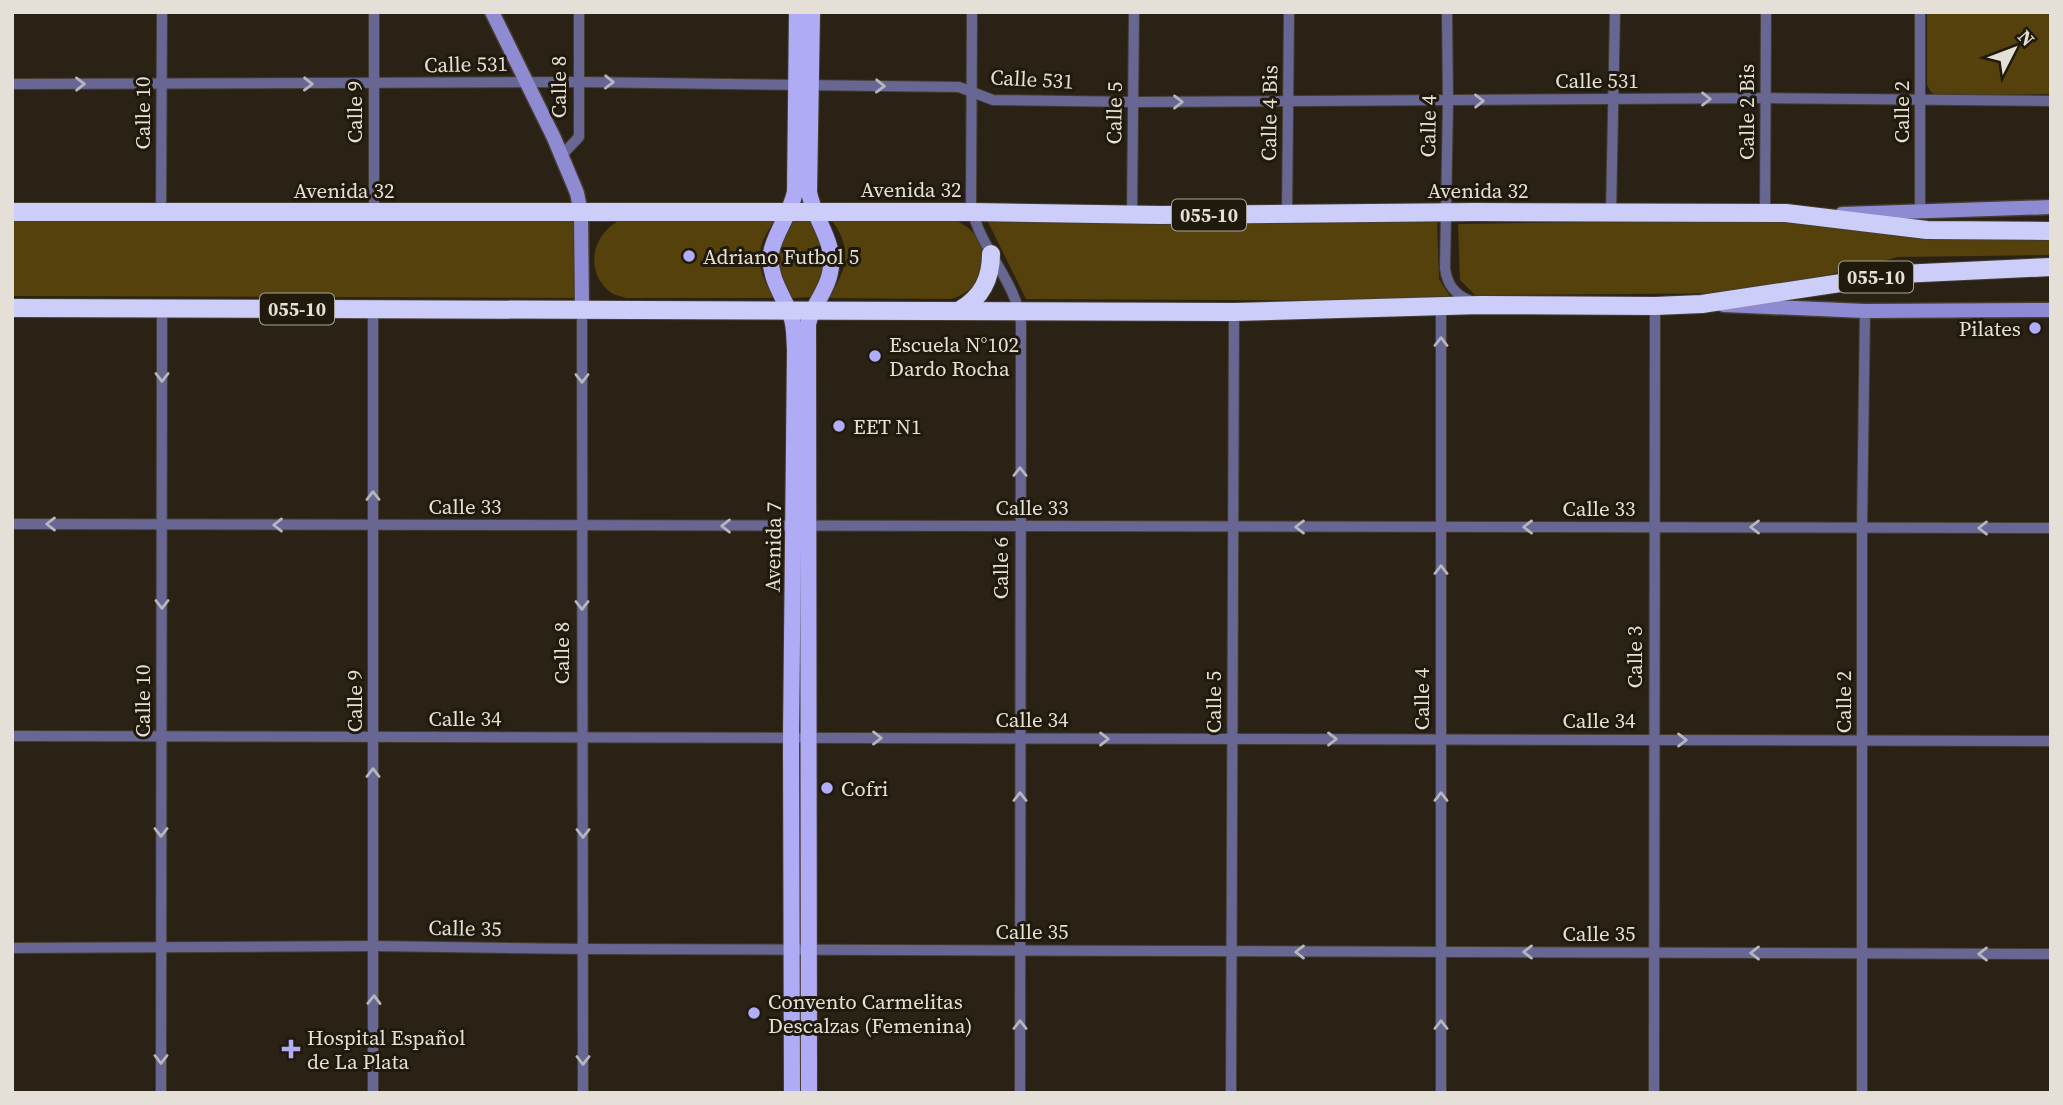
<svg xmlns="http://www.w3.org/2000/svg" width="2063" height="1105" viewBox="0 0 2063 1105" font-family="'Source Serif 4',serif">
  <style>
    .green { fill: #55410c }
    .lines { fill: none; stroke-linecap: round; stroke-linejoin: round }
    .street-casing { stroke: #443d30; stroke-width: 12 }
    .secondary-casing { stroke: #443d30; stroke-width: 17 }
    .primary-casing { stroke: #443d30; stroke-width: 18 }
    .highway-casing { stroke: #443d30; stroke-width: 20 }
    .street { stroke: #686693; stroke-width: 10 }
    .secondary { stroke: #8f8bd2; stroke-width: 14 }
    .primary { stroke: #afabf5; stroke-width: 16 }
    .highway { stroke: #cdcdf9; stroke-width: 18 }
    .oneway { stroke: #b9b5bf }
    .poi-dot { fill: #b1adfa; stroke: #201a0c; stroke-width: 2.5 }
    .labels { text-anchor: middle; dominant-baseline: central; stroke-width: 6; stroke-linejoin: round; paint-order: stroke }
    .shield { fill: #201a0c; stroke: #a9a59a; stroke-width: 2 }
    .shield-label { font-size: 19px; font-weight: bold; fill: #e4e0d7 }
    .street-label { font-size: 21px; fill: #e4e0d7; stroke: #201a0c }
    .poi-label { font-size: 21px; fill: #e4e0d7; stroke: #201a0c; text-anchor: start }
  </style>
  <rect width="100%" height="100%" fill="#2a2315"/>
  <g class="green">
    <path d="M1927 12H2051V94L1938 96 1931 92 1927 85Z"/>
    <path d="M12 218H575L578 295 574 298 12 296Z"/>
    <path d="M777 218C754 246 754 268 775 298H626C621 296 614 295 610 292 582 270 594 229 624 219Z"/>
    <path d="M989 218 1437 221 1439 279 1453 301 1026 299 988 222Z"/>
    <path d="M831 219H950C994 231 995 287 951 299L828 298C848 268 853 250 831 219Z"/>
    <path d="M1793 219 2051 236V255L1898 257 1759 293 1475 295 1460 280 1458 224Z"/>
    <path d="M811 221C825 237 829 264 820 284 818 289 813 294 810 297L793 298 780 286 775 262 778 238 793 222Z"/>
  </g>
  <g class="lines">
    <g class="street-casing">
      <g id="street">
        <path d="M374 12V212"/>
        <path d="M972 12 971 205C979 248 1016 280 1021 323L1020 1093"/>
        <path d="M1447 12 1448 101 1445 268C1447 285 1455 295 1471 301"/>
        <path d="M12 84 579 82 959 87 993 100 1134 102 1766 98 2051 101"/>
        <path d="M562 155 579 137V12"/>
        <path d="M1920 211V12"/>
        <path d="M161 213 162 12"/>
        <path d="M1611 213 1615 12"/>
        <path d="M1765 213 1766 12"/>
        <path d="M1132 214 1134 12"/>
        <path d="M1287 214 1289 12"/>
        <path d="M1441 306V1093"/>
        <path d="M582 310 583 1093"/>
        <path d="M12 524 2051 528"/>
        <path d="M12 736 2051 741"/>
        <path d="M12 948 374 946 583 949 2051 954"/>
        <path d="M161 1093 162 308"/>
        <path d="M373 1093V309"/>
        <path d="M1231 1093 1234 312"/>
        <path d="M1654 1093 1655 306"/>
        <path d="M1862 1093V528L1865 311"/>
      </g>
    </g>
    <g class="secondary-casing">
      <g id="secondary">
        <path d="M492 12 554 138 577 193 581 213 582 310"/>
        <path d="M1842 214 2051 207"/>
        <path d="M1724 305 1865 311 2051 310"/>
      </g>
    </g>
    <g class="primary-casing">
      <g id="primary">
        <path d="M792 1093 791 738 795 349C794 338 795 326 791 316 783 295 768 277 771 253 774 234 790 215 795 192L797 12"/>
        <path d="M809 1093 808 324C812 306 827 291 830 273 837 242 814 221 809 192L812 12"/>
      </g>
    </g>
    <g class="highway-casing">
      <g id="highway">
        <path d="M12 212H973L1161 215 1475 212 1786 213 1927 230 2051 231"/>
        <path d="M12 308 1234 312 1481 305 1655 306 1702 304 1900 274 2051 267"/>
        <path d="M960 310C982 297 991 279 991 254"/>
      </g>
    </g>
    <use href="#street" class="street"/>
    <use href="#secondary" class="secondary"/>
    <use href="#primary" class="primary"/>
    <use href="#highway" class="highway"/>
  </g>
  <defs><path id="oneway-chevron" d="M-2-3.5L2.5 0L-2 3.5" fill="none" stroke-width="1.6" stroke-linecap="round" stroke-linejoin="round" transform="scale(1.75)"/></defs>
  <g class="oneway">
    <use href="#oneway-chevron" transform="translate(609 82) rotate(1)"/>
    <use href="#oneway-chevron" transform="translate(80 84) rotate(-1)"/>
    <use href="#oneway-chevron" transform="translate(308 84) rotate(1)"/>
    <use href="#oneway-chevron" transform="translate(880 86) rotate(1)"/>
    <use href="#oneway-chevron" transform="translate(1706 99)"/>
    <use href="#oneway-chevron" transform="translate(1479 101) rotate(-1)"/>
    <use href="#oneway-chevron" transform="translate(1178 102)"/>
    <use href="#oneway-chevron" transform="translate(1441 342) rotate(-90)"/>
    <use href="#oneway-chevron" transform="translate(162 377) rotate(90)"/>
    <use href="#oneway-chevron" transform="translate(582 378) rotate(90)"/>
    <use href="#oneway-chevron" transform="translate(1020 472) rotate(-90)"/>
    <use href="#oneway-chevron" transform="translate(373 496) rotate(-90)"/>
    <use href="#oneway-chevron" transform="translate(51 524) rotate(-180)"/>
    <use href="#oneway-chevron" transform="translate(278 525) rotate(-180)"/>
    <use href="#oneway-chevron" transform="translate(726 526) rotate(-180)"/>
    <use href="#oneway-chevron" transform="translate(1300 527) rotate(-180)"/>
    <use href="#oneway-chevron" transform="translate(1528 527) rotate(-180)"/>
    <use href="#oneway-chevron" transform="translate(1755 527) rotate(-180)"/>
    <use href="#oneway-chevron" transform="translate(1983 528) rotate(-180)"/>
    <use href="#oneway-chevron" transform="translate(1441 570) rotate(-90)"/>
    <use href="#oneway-chevron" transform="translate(162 604) rotate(90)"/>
    <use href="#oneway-chevron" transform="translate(582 605) rotate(90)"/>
    <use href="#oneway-chevron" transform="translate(877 738)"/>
    <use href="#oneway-chevron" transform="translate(1104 739)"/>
    <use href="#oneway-chevron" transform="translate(1332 739)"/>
    <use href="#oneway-chevron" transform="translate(1682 740)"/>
    <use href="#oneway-chevron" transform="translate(373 773) rotate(-90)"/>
    <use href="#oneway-chevron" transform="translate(1020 797) rotate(-90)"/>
    <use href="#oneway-chevron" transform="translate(1441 797) rotate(-90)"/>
    <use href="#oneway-chevron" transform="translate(161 832) rotate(90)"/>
    <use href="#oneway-chevron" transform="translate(583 833) rotate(90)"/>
    <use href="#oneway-chevron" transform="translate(1300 952) rotate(-180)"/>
    <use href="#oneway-chevron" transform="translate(1528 952) rotate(-180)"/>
    <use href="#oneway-chevron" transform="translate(1755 953) rotate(-180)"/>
    <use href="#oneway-chevron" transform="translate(1983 954) rotate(-180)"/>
    <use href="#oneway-chevron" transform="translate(374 1000) rotate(-89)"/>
    <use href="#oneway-chevron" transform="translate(1020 1025) rotate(-90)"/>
    <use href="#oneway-chevron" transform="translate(1441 1025) rotate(-90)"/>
    <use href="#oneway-chevron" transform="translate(161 1059) rotate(90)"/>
    <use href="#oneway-chevron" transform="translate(583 1060) rotate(90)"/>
  </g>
  <g class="poi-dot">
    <circle cx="689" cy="256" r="7"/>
    <circle cx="2035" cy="328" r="7"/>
    <circle cx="875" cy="356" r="7"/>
    <circle cx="839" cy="426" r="7"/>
    <circle cx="827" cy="788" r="7"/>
    <circle cx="754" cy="1013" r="7"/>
    <path d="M287.5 1038.5h7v7h7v7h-7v7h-7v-7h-7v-7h7z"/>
  </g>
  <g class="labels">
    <g class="shield">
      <rect x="1172" y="199.5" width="74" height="31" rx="5"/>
      <rect x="1839" y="261.5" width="74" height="31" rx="5"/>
      <rect x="260" y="293.5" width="74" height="31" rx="5"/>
    </g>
    <g class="shield-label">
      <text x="1209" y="215">055-10</text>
      <text x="1876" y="277">055-10</text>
      <text x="297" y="309">055-10</text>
    </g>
    <g class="street-label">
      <text transform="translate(466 64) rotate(-1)">Calle 531</text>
      <text transform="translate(1032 79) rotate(3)">Calle 531</text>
      <text x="1597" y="80">Calle 531</text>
      <text transform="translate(558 87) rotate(-90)">Calle 8</text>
      <text transform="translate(354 112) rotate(-90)">Calle 9</text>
      <text transform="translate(1746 112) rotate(-90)">Calle 2 Bis</text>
      <text transform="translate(1901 112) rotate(-90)">Calle 2</text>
      <text transform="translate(142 113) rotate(-90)">Calle 10</text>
      <text transform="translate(1114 113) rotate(-89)">Calle 5</text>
      <text transform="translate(1269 113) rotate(-89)">Calle 4 Bis</text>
      <text transform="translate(1428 126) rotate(-89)">Calle 4</text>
      <text x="911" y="189">Avenida 32</text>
      <text x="344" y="190">Avenida 32</text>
      <text x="1478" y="190">Avenida 32</text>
      <text x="465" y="506">Calle 33</text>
      <text x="1032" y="507">Calle 33</text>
      <text x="1599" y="508">Calle 33</text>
      <text transform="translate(773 547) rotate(-89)">Avenida 7</text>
      <text transform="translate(1000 568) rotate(-90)">Calle 6</text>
      <text transform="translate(561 653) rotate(-90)">Calle 8</text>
      <text transform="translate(1634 657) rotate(-90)">Calle 3</text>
      <text transform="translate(1421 699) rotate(-90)">Calle 4</text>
      <text transform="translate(142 701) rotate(-90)">Calle 10</text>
      <text transform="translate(354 701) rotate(-90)">Calle 9</text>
      <text transform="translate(1213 702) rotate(-90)">Calle 5</text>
      <text transform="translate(1843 702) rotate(-90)">Calle 2</text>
      <text x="465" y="718">Calle 34</text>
      <text x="1032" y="719">Calle 34</text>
      <text x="1599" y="720">Calle 34</text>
      <text transform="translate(465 928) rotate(1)">Calle 35</text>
      <text x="1032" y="931">Calle 35</text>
      <text x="1599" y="933">Calle 35</text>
    </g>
    <g class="poi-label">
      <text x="703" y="256">Adriano Futbol 5</text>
      <text x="2021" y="328" text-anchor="end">Pilates</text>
      <text x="889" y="344">Escuela N°102<tspan x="889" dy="24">Dardo Rocha</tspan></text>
      <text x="853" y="426">EET N1</text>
      <text x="841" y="788">Cofri</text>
      <text x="768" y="1001">Convento Carmelitas<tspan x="768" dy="24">Descalzas (Femenina)</tspan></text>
      <text x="307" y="1037">Hospital Español<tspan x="307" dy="24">de La Plata</tspan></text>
    </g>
  </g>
  <rect width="2063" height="1105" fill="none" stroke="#e4e0d7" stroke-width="28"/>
  <g transform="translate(2014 49) rotate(48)" stroke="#201a0c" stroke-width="5" paint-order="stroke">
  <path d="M0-5L12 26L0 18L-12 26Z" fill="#e4e0d7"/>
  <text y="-10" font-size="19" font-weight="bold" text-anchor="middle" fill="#e4e0d7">N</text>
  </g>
</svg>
